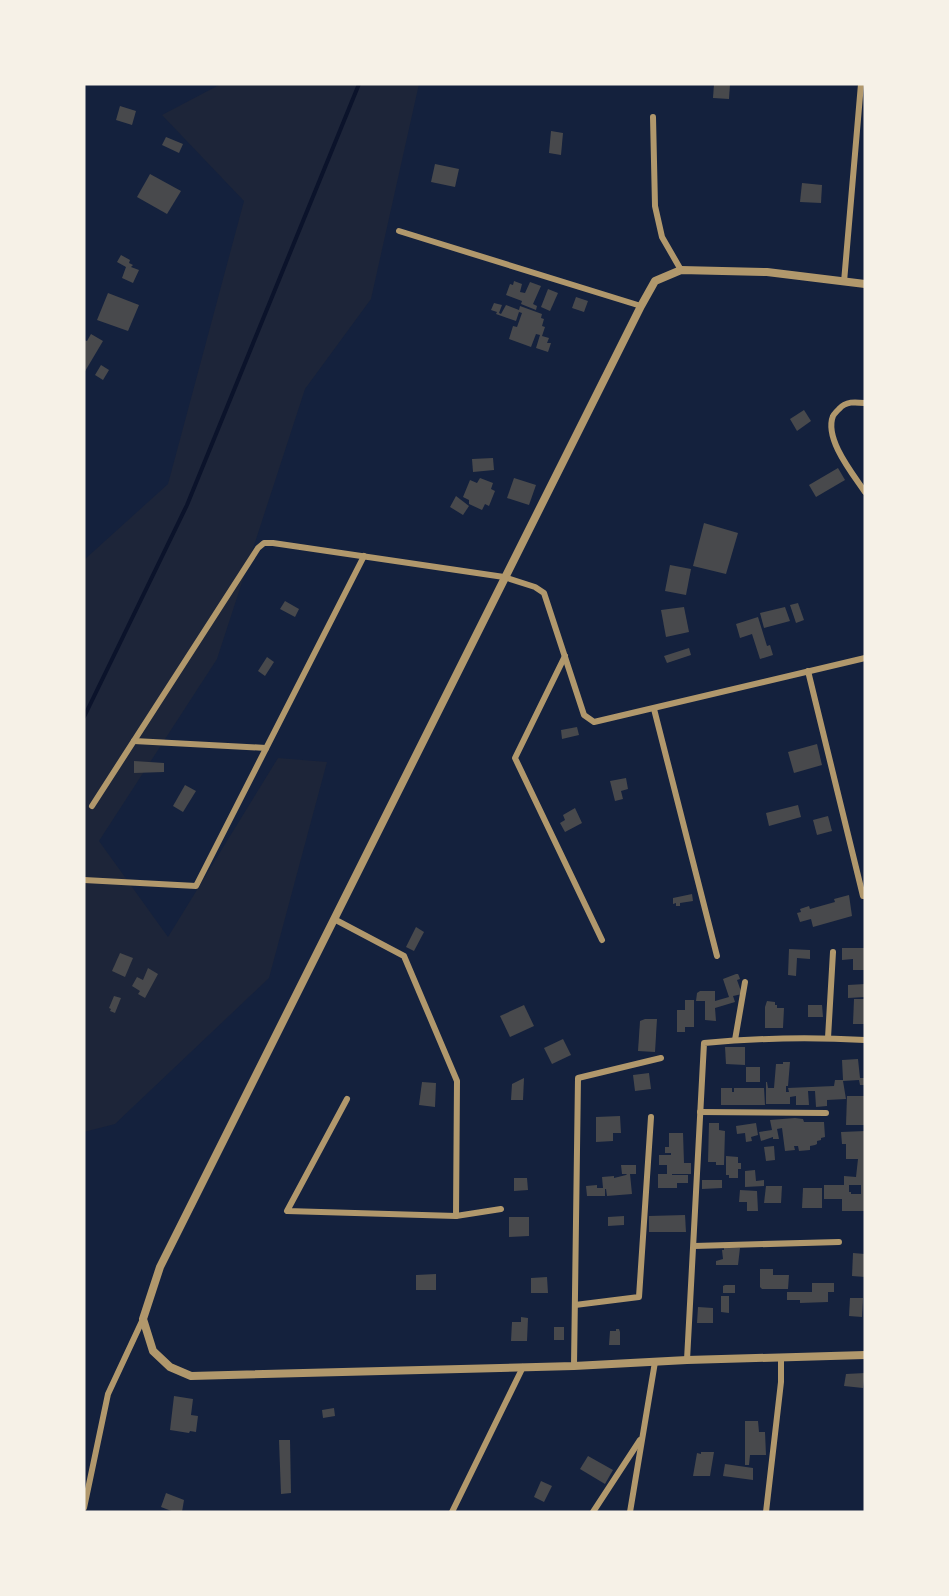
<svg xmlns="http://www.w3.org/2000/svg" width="949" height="1596" viewBox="0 0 949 1596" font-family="'PT Sans Narrow',sans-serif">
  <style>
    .green { fill: #1d2539 }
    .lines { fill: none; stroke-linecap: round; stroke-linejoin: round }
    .stream { stroke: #0b132b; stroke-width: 4 }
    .building { fill: #48494c; fill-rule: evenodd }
    .minor { stroke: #b1986c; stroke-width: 6 }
    .tertiary { stroke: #b1986c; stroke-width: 8 }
  </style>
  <rect width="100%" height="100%" fill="#14213d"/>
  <path class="green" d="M221 84H419L371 299 305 389 217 659 99 841 168 937 278 758 327 762 269 978 115 1124 84 1132V560L168 484 244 201 162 115Z"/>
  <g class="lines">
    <path class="stream" d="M84 717 187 505 359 84"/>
  </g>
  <g class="building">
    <path d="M714 84H730L729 99 713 98Z"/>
    <path d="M120 106 136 111 132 125 116 120Z"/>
    <path d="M551 131 563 133 561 155 549 153Z"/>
    <path d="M166 137 183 144 179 153 162 145Z"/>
    <path d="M435 164 459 169 455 187 431 182Z"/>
    <path d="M150 174 181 191 167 214 137 197Z"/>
    <path d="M802 183 822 185 821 203 800 202Z"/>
    <path d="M121 255 130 260 129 263 133 265 131 267 139 270 133 283 122 278 126 267 117 262Z"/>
    <path d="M514 281 522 284 520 292 525 293 530 282 541 286 533 304 537 306 536 310 521 304 522 301 506 295 510 284 513 285Z"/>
    <path d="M548 289 558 293 550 311 541 307Z"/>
    <path d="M108 293 139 305 128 331 97 320Z"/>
    <path d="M576 297 588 301 584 312 572 308Z"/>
    <path d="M494 303 502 305 499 313 501 314 506 305 519 310 520 306 542 314 541 318 544 319 542 326 545 327 542 336 549 338 547 343H551L548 352 536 348 540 335 536 334 531 347 509 339 513 326 517 327 522 313 519 312 516 321 496 314 497 312 491 310Z"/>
    <path d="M91 334 103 341 84 373V340L87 341Z"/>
    <path d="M101 365 109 370 103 380 95 375Z"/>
    <path d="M804 410 811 421 797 431 790 419Z"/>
    <path d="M493 458 494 470 473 472 472 459Z"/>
    <path d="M838 468 845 480 816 497 809 485Z"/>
    <path d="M480 478 493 483 491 489 495 491 489 506 485 504 482 510 469 504V500L463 497 470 480 477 483Z"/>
    <path d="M514 478 536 485 529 505 507 498Z"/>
    <path d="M456 496 469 506 463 515 450 507Z"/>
    <path d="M704 523 738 533 726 574 693 566Z"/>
    <path d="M670 565 691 569 686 595 665 591Z"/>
    <path d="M285 601 299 609 295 617 280 609Z"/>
    <path d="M798 603 804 620 796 623 790 605Z"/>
    <path d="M684 607 689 632 666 637 661 610Z"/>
    <path d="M785 607 790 621 764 628 760 613Z"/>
    <path d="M758 617 767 646 770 645 773 655 760 659 752 634 740 638 736 624Z"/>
    <path d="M689 648 691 655 667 663 664 656Z"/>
    <path d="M267 657 274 662 265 676 258 671Z"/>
    <path d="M577 727 579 735 562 739 561 730Z"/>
    <path d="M817 744 822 765 794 773 788 752Z"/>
    <path d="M134 761 164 763V772L134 773Z"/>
    <path d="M626 778 628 789 621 791 623 799 615 801 610 781Z"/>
    <path d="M185 785 196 791 183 812 173 806Z"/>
    <path d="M798 805 801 817 769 826 766 813Z"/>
    <path d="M575 808 582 823 565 832 560 823 565 820 563 815Z"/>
    <path d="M828 816 832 831 817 835 813 820Z"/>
    <path d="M692 894 693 901 680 903V906H676V903L673 904V898Z"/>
    <path d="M849 895 852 916 813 927 811 919 800 922 797 913 801 912 800 909 809 906 810 909 835 902 834 899Z"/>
    <path d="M416 927 424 932 414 951 406 947Z"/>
    <path d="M842 948H865V970H853V959L842 960Z"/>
    <path d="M789 949 810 950V959L797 958 796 976 788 975Z"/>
    <path d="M120 953 133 958 125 977 112 971Z"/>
    <path d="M148 968 158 974 145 998 138 994 140 991 132 986 137 977 143 980Z"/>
    <path d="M736 974H738L739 976 740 979 737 980 742 994 733 996 735 1002 715 1008 716 1021 705 1020V1001H696L697 993 700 991H715V1001L729 997 723 979Z"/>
    <path d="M865 984V997L848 998V985Z"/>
    <path d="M114 996 121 998 115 1013 110 1011 111 1009 109 1008Z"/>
    <path d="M854 999H865V1024H853Z"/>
    <path d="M685 1000H694V1027H685V1032H677V1010H685Z"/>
    <path d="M767 1001 775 1002V1005H777V1008H784L783 1028H765V1007Z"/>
    <path d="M524 1005 534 1026 510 1037 500 1016Z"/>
    <path d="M808 1005H822L823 1017H808Z"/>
    <path d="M645 1019H657L655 1052 638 1051 640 1021Z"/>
    <path d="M563 1039 571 1055 552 1064 544 1048Z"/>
    <path d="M725 1047H745V1065L726 1064Z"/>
    <path d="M858 1059 860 1078H865V1085H860L859 1080 843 1081 846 1099 827 1100V1106L816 1107 815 1091H808L809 1105H796V1096L790 1097V1104H766V1082H767L768 1088H774L776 1064H783V1062H790L788 1086H786V1092H789L788 1088 834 1086 835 1080H843L842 1060Z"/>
    <rect x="746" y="1067" width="14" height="15"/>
    <path d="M649 1073 651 1089 635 1091 633 1075Z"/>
    <path d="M524 1078 523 1100H511L512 1084Z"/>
    <path d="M422 1082 436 1083 435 1107 419 1105Z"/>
    <path d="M721 1088H732V1092H734V1088H764L765 1105H721Z"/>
    <path d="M847 1096H865V1125H846Z"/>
    <path d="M620 1116 621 1133H613V1141L596 1142V1117Z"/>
    <path d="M795 1118 803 1119 804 1122H824L825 1137 821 1138V1140L817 1141V1144L815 1145 810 1146V1150L799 1151 798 1146H794L795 1150 785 1151 782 1128 777 1129 779 1139H773V1137L761 1141 759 1132 772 1130 770 1120Z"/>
    <path d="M709 1123H719V1130L725 1131 724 1165H716V1162H708Z"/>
    <path d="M756 1123 758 1135 751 1137 752 1141 746 1142 745 1133 737 1134 736 1126Z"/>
    <path d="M865 1131V1211H842V1199H824V1185H844V1176L856 1177 858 1159H846V1144H842L841 1132ZM849 1185H861V1194H851V1192H849Z"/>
    <path d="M669 1133H683L684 1163H691V1174H672V1175H688V1183H677V1188H658V1174H667V1165H659V1155H671V1153H665V1147H669Z"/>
    <path d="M774 1146 775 1160 766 1161 764 1147Z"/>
    <path d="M726 1156 738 1157V1163H741V1169H738V1178H729V1175H726Z"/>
    <path d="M621 1165H636V1174H630L632 1194 607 1196 606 1189H605V1196H587L586 1186 597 1185V1188H603L602 1177 614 1176V1178L626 1175 627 1174H622Z"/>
    <path d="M755 1170 756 1181 764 1180V1186L745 1187V1171Z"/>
    <path d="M514 1178H527L528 1190 514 1191Z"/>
    <path d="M702 1180H722V1188L702 1189Z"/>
    <path d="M766 1186H782L781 1203H764Z"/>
    <path d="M803 1188H822V1208H802Z"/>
    <path d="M740 1190 757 1191 758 1211H747V1202H739Z"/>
    <path d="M685 1215 686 1232H649V1216Z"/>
    <path d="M624 1216V1225L608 1226V1217Z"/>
    <path d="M509 1217H529V1236L509 1237Z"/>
    <path d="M724 1248H740L738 1265H716V1261L723 1259 722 1250H724Z"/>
    <path d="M853 1253 865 1254V1277L852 1276Z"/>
    <path d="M760 1269H773V1275H789L788 1289H762L760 1287Z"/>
    <path d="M436 1274V1290H416V1275Z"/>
    <path d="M547 1277 548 1293H531V1278Z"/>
    <path d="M812 1283H834V1292H828V1302L800 1303V1300H787V1292H812Z"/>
    <path d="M725 1285H735V1293H723V1286Z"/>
    <path d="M721 1296H729V1313L721 1312Z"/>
    <path d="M850 1298H863L862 1317 849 1316Z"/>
    <path d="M698 1307 713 1308V1323H697Z"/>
    <path d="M521 1317 528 1318 527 1341H511L512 1322H521Z"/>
    <rect x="554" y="1327" width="10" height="13"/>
    <path d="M616 1329H619L620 1332V1345H609L610 1331H616Z"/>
    <path d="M865 1373 863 1388 844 1386 846 1374Z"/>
    <path d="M174 1396 193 1399 191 1415 198 1416 196 1432 190 1431 189 1433 170 1430Z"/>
    <path d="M334 1408 335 1416 323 1418 322 1410Z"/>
    <path d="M745 1421H758L759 1432H765L766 1455H750L749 1465H745Z"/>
    <path d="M279 1440H290L291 1493 281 1494Z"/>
    <path d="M701 1452H714L710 1476H693L697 1453 701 1454Z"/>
    <path d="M588 1456 613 1470 605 1484 580 1469Z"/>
    <path d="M725 1464 753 1468V1480L723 1476Z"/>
    <path d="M541 1481 552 1486 544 1502 534 1497Z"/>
    <path d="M166 1493 184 1500 182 1512H174L161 1507Z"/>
  </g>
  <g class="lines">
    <g class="minor">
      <path d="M653 117 655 206 662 237 681 270"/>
      <path d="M399 231 641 306"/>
      <path d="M844 282 861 84"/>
      <path d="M865 403C855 402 846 401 839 409 838 410 833 415 833 416 824 439 853 474 865 492"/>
      <path d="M565 656 515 758 602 940"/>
      <path d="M808 671 863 896"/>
      <path d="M654 709 717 956"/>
      <path d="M134 741 266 748"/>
      <path d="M92 806 258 548 264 543H273L504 577 535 587 544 593 584 715 594 722 865 658"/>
      <path d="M84 880 196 886 364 556"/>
      <path d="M334 919 404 956 457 1081 456 1216"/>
      <path d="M828 1038 833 952"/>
      <path d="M735 1040 745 982"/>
      <path d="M347 1099 287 1211 456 1216 501 1209"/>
      <path d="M700 1112 826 1113"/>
      <path d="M694 1246 839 1242"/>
      <path d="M575 1305 639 1297 651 1117"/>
      <path d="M687 1360 704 1043C757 1038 811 1037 865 1040"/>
      <path d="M574 1366 578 1078 661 1058"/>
      <path d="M84 1508 108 1394 143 1319"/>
      <path d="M452 1512 523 1367"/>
      <path d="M593 1512 640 1440"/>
      <path d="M630 1512 655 1362"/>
      <path d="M766 1512 781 1382V1358"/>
    </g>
    <path class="tertiary" d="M865 284 767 272 681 270 655 281 641 306 160 1267 143 1319 153 1351 170 1367 191 1376 574 1366 687 1360 865 1355"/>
  </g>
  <rect width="949" height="1596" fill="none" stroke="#f6f1e7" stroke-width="171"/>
</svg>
